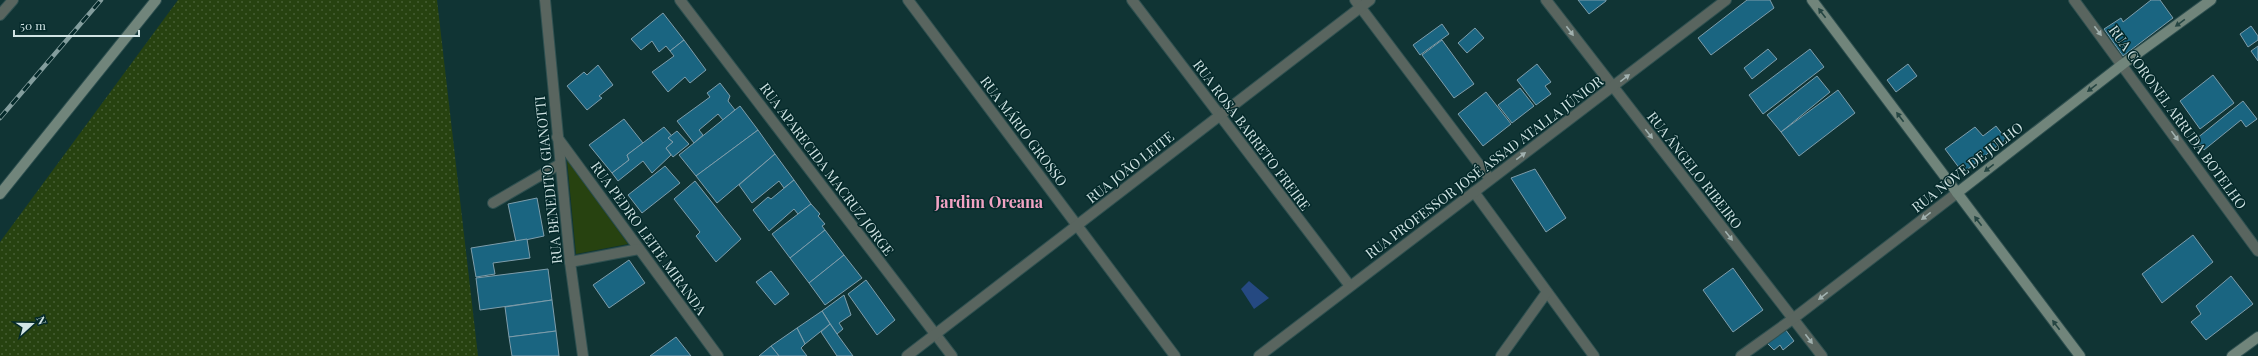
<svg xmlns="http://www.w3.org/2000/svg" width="2258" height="356" viewBox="0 0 2258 356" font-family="'Playfair Display',serif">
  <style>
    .grass { fill: url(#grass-dots) }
    .park { fill: #274210 }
    .water { fill: #254981 }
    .building { fill: #1a6581; stroke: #7e9dab }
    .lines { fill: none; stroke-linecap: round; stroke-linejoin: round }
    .street-casing { stroke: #2f5050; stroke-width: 12 }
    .secondary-casing { stroke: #2f5050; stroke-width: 12 }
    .street { stroke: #59655f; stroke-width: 10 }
    .secondary { stroke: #71857b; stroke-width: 10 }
    .rail-casing { stroke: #839d9d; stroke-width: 4.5 }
    .rail { stroke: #04292a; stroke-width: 3; stroke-dasharray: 9; stroke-linecap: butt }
    .oneway { fill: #254542 }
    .oneway2 { fill: #a1b1af }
    .labels { text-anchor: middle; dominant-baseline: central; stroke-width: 3; stroke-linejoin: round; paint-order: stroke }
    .street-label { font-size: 14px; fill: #d1e4e4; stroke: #04292a }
    .quarter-label { font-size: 16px; font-weight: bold; fill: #f1a3c3; stroke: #04292a }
  </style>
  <defs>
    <pattern id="grass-dots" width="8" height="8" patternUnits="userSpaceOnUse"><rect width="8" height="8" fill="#274210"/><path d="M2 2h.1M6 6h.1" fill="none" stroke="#455d33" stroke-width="1.8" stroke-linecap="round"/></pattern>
  </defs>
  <rect width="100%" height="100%" fill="#103434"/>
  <path class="grass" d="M178 0H437L478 356H0V242Z"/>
  <path class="park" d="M567 160 628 244 576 254Z"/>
  <path class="water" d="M1249 281 1269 298 1254 309 1241 289Z"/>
  <g class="building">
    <path d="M1578 0H1606V1L1589 14Z"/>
    <path d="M1747 0H1770L1774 8 1711 55 1698 38Z"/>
    <path d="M2151 0H2160L2173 18 2123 56 2104 29 2121 18 2123 22Z"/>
    <path d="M663 13 684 40 670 51 666 46 659 52 652 41 641 50 631 39Z"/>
    <path d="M1442 24 1449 34 1420 55 1413 45Z"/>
    <path d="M2251 26 2258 36V40L2248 47 2240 34Z"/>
    <path d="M1475 28 1484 38 1467 53 1458 43Z"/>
    <path d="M684 40 706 70 690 83 685 77 668 92 652 72 674 56 670 51Z"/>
    <path d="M1442 40 1474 84 1454 98 1422 55Z"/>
    <path d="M2258 46V61L2251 51Z"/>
    <path d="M1768 49 1777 59 1752 79 1744 68Z"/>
    <path d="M1810 49 1824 67 1763 114 1749 95Z"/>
    <path d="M1537 64 1551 82 1545 86 1551 94 1536 105 1517 80Z"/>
    <path d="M1908 64 1917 76 1896 92 1887 80Z"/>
    <path d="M598 65 613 85 599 96 602 98 587 110 567 86 584 72 587 75Z"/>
    <path d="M2213 75 2234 103 2200 129 2180 101Z"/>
    <path d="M1817 76 1830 92 1781 132 1767 115Z"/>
    <path d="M720 83 730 96 728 101 735 110 723 120 718 114 699 130 703 135 694 143 677 121 710 97 707 93Z"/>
    <path d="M1520 88 1534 106 1512 123 1498 105Z"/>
    <path d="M1838 90 1855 113 1799 156 1781 132Z"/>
    <path d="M1486 92 1511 124 1483 146 1458 114Z"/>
    <path d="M2243 101 2257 119 2246 127 2241 120 2204 150 2196 139Z"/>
    <path d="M740 106 758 130 696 176 679 155Z"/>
    <path d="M624 119 643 143 627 155 629 160 612 173 589 145Z"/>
    <path d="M1996 126 2006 139 1963 173 1945 149 1975 127 1983 136Z"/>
    <path d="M664 127 672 136 668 138 673 142 666 148 671 155 652 173 643 161 618 181 612 173 629 160 627 155Z"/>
    <path d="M758 130 775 154 717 203 696 176Z"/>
    <path d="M677 131 689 144 673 157 666 148 673 142 668 138Z"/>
    <path d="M775 154 794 180 784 188 779 181 752 203 739 185Z"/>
    <path d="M665 166 680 183 642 213 628 195Z"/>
    <path d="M1535 169 1566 218 1546 232 1511 178Z"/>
    <path d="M794 180 811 204 798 214 794 209 769 231 753 210 768 197 771 199Z"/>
    <path d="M695 181 741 239 716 262 696 236 700 232 674 199Z"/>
    <path d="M537 198 544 236 516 242 508 204Z"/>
    <path d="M811 204 820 214 818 216 825 224 822 226 825 230 790 258 772 234Z"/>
    <path d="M825 230 844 255 809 283 790 258Z"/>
    <path d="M2193 235 2213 262 2162 303 2142 274Z"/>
    <path d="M527 239 530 258 493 263 495 274 476 277 471 248Z"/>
    <path d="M844 255 862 278 825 305 809 283Z"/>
    <path d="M629 260 645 283 609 308 593 285Z"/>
    <path d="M1733 268 1763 310 1733 332 1703 290Z"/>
    <path d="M548 269 552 300 480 310 476 278Z"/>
    <path d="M771 271 789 294 775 305 756 282Z"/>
    <path d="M2231 276 2253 304 2206 340 2191 322 2201 314 2196 306Z"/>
    <path d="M866 280 895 320 877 335 848 294Z"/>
    <path d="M844 295 851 315 839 323 843 329 837 334 822 311Z"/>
    <path d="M552 300 556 331 509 337 505 307Z"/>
    <path d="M822 311 830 324 805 344 797 328Z"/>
    <path d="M830 324 837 334 853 356H837L821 332Z"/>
    <path d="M797 328 805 344 801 348 807 356H779L771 346Z"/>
    <path d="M1785 329 1794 341 1783 350 1780 345 1774 350 1767 343Z"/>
    <path d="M556 331 559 356H512L509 337Z"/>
    <path d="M676 337 691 356H650Z"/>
    <path d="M771 346 779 356H759Z"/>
  </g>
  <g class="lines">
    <g class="street-casing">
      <g id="street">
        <path d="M545 0 570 262 583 356"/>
        <path d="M680 0 952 356"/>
        <path d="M908 0 1175 356"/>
        <path d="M1132 0 1350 286"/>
        <path d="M1355 0 1490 179"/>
        <path d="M1546 0 1822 356"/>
        <path d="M2074 0 2258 251"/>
        <path d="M0 15 13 0"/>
        <path d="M557 137 718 356"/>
        <path d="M1474 192 1594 356"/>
        <path d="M493 203 560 164"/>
        <path d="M570 262 639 249"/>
        <path d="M907 356 1370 0"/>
        <path d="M1259 356 1726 0"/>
        <path d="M1501 356 1547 292"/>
        <path d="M1741 356 1794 318 1957 193"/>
      </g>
    </g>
    <g class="secondary-casing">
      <g id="secondary">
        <path d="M1812 0 2080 356"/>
        <path d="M1957 193 2123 64 2211 0"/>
        <path d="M0 194 156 0"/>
        <path d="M2232 356 2258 337"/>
      </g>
    </g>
    <use href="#street" class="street"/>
    <use href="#secondary" class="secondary"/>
    <g class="rail-casing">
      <path id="rail" d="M0 118 101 0"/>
    </g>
    <use href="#rail" class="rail"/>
  </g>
  <defs><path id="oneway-solid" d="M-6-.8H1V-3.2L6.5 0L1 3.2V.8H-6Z"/></defs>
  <g class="oneway">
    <use href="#oneway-solid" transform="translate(1822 13) rotate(-127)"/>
    <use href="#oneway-solid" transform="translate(2180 23) rotate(144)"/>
    <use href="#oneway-solid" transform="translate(2092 88) rotate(142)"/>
    <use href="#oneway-solid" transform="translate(1900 117) rotate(-127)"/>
    <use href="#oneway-solid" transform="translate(1989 168) rotate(142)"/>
    <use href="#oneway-solid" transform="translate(1978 221) rotate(-127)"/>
    <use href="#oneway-solid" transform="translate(2056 325) rotate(-127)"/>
  </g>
  <g class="oneway2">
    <use href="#oneway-solid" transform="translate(1570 31) rotate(53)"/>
    <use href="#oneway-solid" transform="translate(2098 31) rotate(53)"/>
    <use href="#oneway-solid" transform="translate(1625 78) rotate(-38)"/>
    <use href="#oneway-solid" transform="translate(1649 134) rotate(52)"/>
    <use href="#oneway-solid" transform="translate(2175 136) rotate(54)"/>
    <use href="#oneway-solid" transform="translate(1521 156) rotate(-37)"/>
    <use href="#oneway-solid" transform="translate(1926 216) rotate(142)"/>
    <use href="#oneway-solid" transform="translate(1729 236) rotate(52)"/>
    <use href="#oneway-solid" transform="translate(1823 296) rotate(142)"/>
    <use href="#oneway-solid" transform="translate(1809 339) rotate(53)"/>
  </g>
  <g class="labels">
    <g class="street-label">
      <text transform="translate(2178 117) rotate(54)">RUA CORONEL ARRUDA BOTELHO</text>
      <text transform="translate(1024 131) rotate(53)">RUA MÁRIO GROSSO</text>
      <text transform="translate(1252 135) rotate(53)">RUA ROSA BARRETO FREIRE</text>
      <text transform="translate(1130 167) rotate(-38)">RUA JOÃO LEITE</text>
      <text transform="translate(1484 167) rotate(-37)">RUA PROFESSOR JOSÉ ASSAD ATALLA JÚNIOR</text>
      <text transform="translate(1967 167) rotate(-38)">RUA NOVE DE JULHO</text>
      <text transform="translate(827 169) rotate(53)">RUA APARECIDA MACRUZ JORGE</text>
      <text transform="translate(1695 170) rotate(52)">RUA ÂNGELO RIBEIRO</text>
      <text transform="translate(548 180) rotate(-96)">RUA BENEDITO GIANOTTI</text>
      <text transform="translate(649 238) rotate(54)">RUA PEDRO LEITE MIRANDA</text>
    </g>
    <g class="quarter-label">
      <text x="989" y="201">Jardim Oreana</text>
    </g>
  </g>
  <g transform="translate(32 324) rotate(69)" stroke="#04292a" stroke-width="3" paint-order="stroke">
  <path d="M0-3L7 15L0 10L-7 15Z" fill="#d1e4e4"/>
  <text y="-6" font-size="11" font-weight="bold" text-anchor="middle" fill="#d1e4e4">N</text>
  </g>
  <path d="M14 30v6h125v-6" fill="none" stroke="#d1e4e4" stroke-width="2"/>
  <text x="20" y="30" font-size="12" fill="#d1e4e4" stroke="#04292a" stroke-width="3" paint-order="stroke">50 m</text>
</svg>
